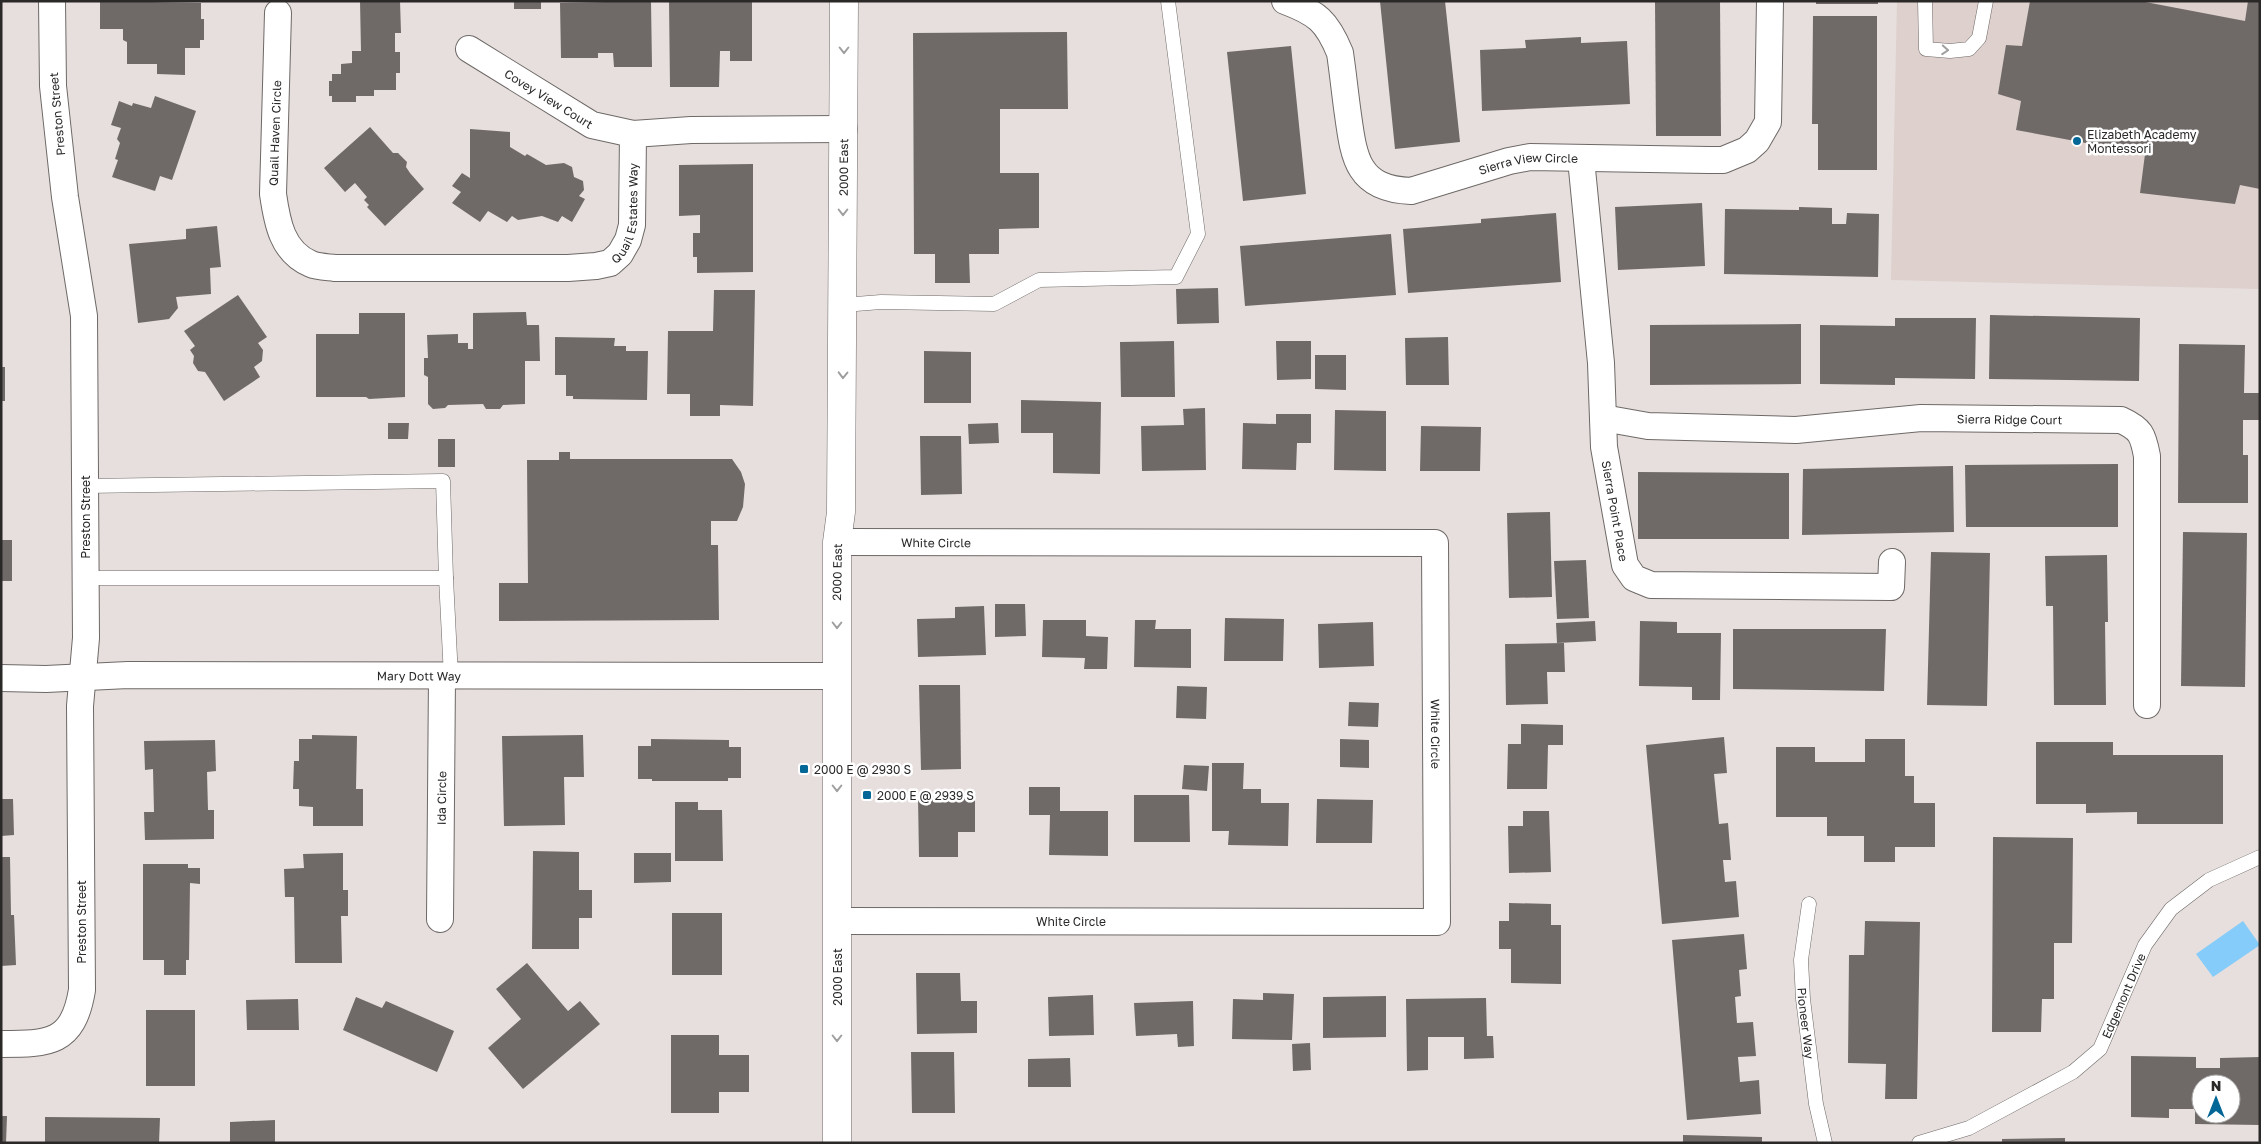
<svg xmlns="http://www.w3.org/2000/svg" width="2261" height="1144" viewBox="0 0 2261 1144" font-family="'Golos Text',sans-serif">
  <style>
    .built { fill: #ded0cc }
    .water { fill: #85ccfa }
    .building { fill: #6f6a68; fill-rule: evenodd }
    .lines { fill: none; stroke-linecap: round; stroke-linejoin: round }
    .lane-casing { stroke: #6e6967; stroke-width: 15 }
    .street-casing { stroke: #6e6967; stroke-width: 28 }
    .secondary-casing { stroke: #6e6967; stroke-width: 29 }
    .lane { stroke: #fff; stroke-width: 14 }
    .street { stroke: #fff; stroke-width: 26 }
    .secondary { stroke: #fff; stroke-width: 28 }
    .oneway { stroke: #a09e9e }
    .poi-dot { fill: #026796; stroke: #fff; stroke-width: 2 }
    .labels { text-anchor: middle; dominant-baseline: central; stroke-width: 5; stroke-linejoin: round; paint-order: stroke }
    .street-label { font-size: 12px; fill: #2b2828; stroke: #fff }
    .poi-label { font-size: 12px; fill: #2b2828; stroke: #fff; text-anchor: start }
  </style>
  <rect width="100%" height="100%" fill="#e6dfdd"/>
  <path class="built" d="M1897 1H2260V289L1891 280Z"/>
  <path class="water" d="M2243 921 2260 945 2213 977 2196 954Z"/>
  <g class="building">
    <path d="M100 1 201 3V19H204V40H200V48H185V75L157 74V64H127V42L123 40V29H100Z"/>
    <path d="M360 1H400L401 33H395V52H400V73H396V90H374V96H356V102H332V96H329V81H332V74H341V64L352 63V51H361Z"/>
    <rect x="514" y="1" width="27" height="8"/>
    <path d="M651 1 652 67H614L613 53H598V58H561L560 3Z"/>
    <path d="M669 1H752V61H730V51H720L719 87H670Z"/>
    <path d="M1380 1H1445L1460 142 1395 149Z"/>
    <path d="M1655 1H1720L1721 136H1656Z"/>
    <rect x="1816" y="1" width="62" height="3"/>
    <path d="M2030 1H2140L2245 21 2248 1H2260V189L2240 185 2235 204 2140 193 2145 154 2016 130 2021 101 1998 94 2006 45 2022 46Z"/>
    <path d="M1813 16H1877V170H1818V124H1812Z"/>
    <path d="M1067 32 1068 109H1000V173H1039V228L999 229V254H969L970 283H935V254H914L913 33Z"/>
    <path d="M1581 37V43L1627 41 1630 104 1482 111 1480 50 1526 48 1525 40Z"/>
    <path d="M1291 46 1306 194 1243 201 1227 52Z"/>
    <path d="M155 96 196 111 172 180 160 176 155 191 112 177 118 160 115 159 120 143 117 139 121 128 111 125 119 101 132 106 133 103 151 108Z"/>
    <path d="M370 127 393 153H398L407 162 406 167 410 173 424 189 385 226 367 207 369 205 364 200 367 197 355 183 345 192 324 168Z"/>
    <path d="M470 129 510 132V147L525 156 527 154 546 165 564 163 572 167 574 177 583 181 584 190 579 196 585 199 572 222 562 216 558 222 542 216 518 220 512 216 507 222 488 211 480 222 452 203 461 192 452 186 462 173 470 178Z"/>
    <path d="M753 164V272L697 273V257H693V233H700V215L679 216V165Z"/>
    <path d="M1702 203 1705 266 1618 270 1615 207Z"/>
    <path d="M1799 207 1832 208V224H1846L1847 213 1879 214 1878 277 1724 274 1725 209 1799 210Z"/>
    <path d="M1556 213 1561 282 1408 293 1403 229 1481 223V219Z"/>
    <path d="M217 226 221 267 210 268 211 294 176 297 178 308 169 319 138 323 129 244 186 239V229Z"/>
    <path d="M1391 234 1396 295 1245 306 1240 246Z"/>
    <path d="M1218 288 1219 323 1177 324 1176 289Z"/>
    <path d="M714 290H755L753 406 720 405V416H690V394H667L668 331H713Z"/>
    <path d="M238 295 267 337 258 343 263 350 262 361 254 367 260 377 224 401 205 372 198 371 193 363 194 356 190 350 195 346 184 331Z"/>
    <path d="M526 312 527 325H539L540 361H525V404L503 405 500 409H486L483 404 448 405 445 408 433 409 428 404V377L424 375V358H428L427 335 458 334V343H468V349H473V313Z"/>
    <path d="M359 313H405V397L369 399 366 397H316V334H359Z"/>
    <path d="M1990 315 2140 318 2139 381 1989 379Z"/>
    <path d="M1895 318H1976L1975 379 1895 378V385L1820 384V325L1895 326Z"/>
    <path d="M1801 324V384L1650 385V325Z"/>
    <path d="M555 337 615 338 614 346H626V351H648L647 400 573 399V396H566V375H555Z"/>
    <path d="M1448 337 1449 385H1406L1405 338Z"/>
    <path d="M1174 341 1175 397H1121L1120 342Z"/>
    <path d="M1276 341H1311V379L1277 380Z"/>
    <path d="M2179 344 2245 345 2244 393H2260V420H2243V455H2248V503H2178Z"/>
    <path d="M924 351 971 352V403H924Z"/>
    <path d="M1315 355H1346V390L1315 389Z"/>
    <rect x="1" y="367" width="4" height="34"/>
    <path d="M1021 400 1101 402 1100 474 1053 473V433H1021Z"/>
    <path d="M1205 408 1206 470 1142 471 1141 426 1184 425 1183 409Z"/>
    <path d="M1335 410 1386 411V471L1334 470Z"/>
    <path d="M1276 414H1311V443H1297L1296 470 1242 469 1243 423 1276 424Z"/>
    <path d="M388 423H409L408 439H388Z"/>
    <path d="M998 423 999 443 969 444 968 424Z"/>
    <path d="M1421 426 1481 427 1480 471H1420Z"/>
    <path d="M920 436H961L962 494 921 495Z"/>
    <rect x="438" y="439" width="17" height="28"/>
    <path d="M559 452H570V459H732L741 472 745 484 743 507 737 521H711V545H718L719 620 499 621V583H528L527 460H559Z"/>
    <path d="M2118 464V527H1966L1965 465Z"/>
    <path d="M1953 466 1954 532 1802 535 1803 469Z"/>
    <path d="M1638 472 1789 473V539H1638Z"/>
    <path d="M1550 512 1552 597 1509 598 1507 513Z"/>
    <path d="M2183 532 2247 533 2245 687 2181 686Z"/>
    <rect x="1" y="540" width="11" height="41"/>
    <path d="M1931 552 1990 553 1987 706 1927 705Z"/>
    <path d="M2107 555 2108 622H2105L2106 705H2054L2053 606H2046L2045 556Z"/>
    <path d="M1586 560 1589 618 1557 619 1554 561Z"/>
    <path d="M995 604H1025L1026 636 995 637Z"/>
    <path d="M984 606 986 655 918 657 917 619 955 618V607Z"/>
    <path d="M1225 618 1284 619 1283 661H1224Z"/>
    <path d="M1043 620H1086V636L1108 637 1107 669H1084L1085 658 1042 657Z"/>
    <path d="M1135 620H1156L1155 629H1191V668L1134 667Z"/>
    <path d="M1595 621 1596 641 1557 643 1556 623Z"/>
    <path d="M1640 621 1677 622V633H1721L1720 700H1692V687L1639 686Z"/>
    <path d="M1373 622 1374 666 1319 668 1318 624Z"/>
    <path d="M1733 629H1886L1884 691 1733 689Z"/>
    <path d="M1564 643 1565 672H1547L1548 704 1506 705 1505 644Z"/>
    <path d="M919 685H960L961 769 921 770Z"/>
    <path d="M1177 686 1207 687 1206 719 1176 718Z"/>
    <path d="M1349 702 1379 703 1378 727 1348 726Z"/>
    <path d="M1521 724 1563 725V745H1548L1547 789H1507L1508 744H1521Z"/>
    <path d="M312 735 357 736 356 789H363V826H313V807L299 806V789H293L294 761H299V739H312Z"/>
    <path d="M583 735 584 777H564L565 825 504 826 502 736Z"/>
    <path d="M1724 737 1727 773 1714 774 1719 824 1728 823 1731 860H1723L1725 882 1736 881 1739 917 1662 924 1646 745Z"/>
    <path d="M651 739 729 740V747H741V778H728V781H652V779H638V746H651Z"/>
    <path d="M1340 739 1369 740V768L1340 767Z"/>
    <path d="M1865 739H1905V776H1914V803H1935V847H1895V862H1864V836H1827V817H1776V747H1815V762H1865Z"/>
    <path d="M215 740 216 771 207 772 208 810H214V839L145 840 144 812H154L153 769 145 770 144 741Z"/>
    <path d="M2036 742H2113V755H2223V824H2137V812L2086 813V804H2036Z"/>
    <path d="M1212 763H1244L1243 789H1261V803H1289L1288 846 1228 845 1229 831H1212Z"/>
    <path d="M1184 765 1209 766 1207 791 1182 789Z"/>
    <path d="M1029 787H1060V811H1108V856L1049 855 1050 815H1029Z"/>
    <path d="M1134 795H1189L1190 842H1134Z"/>
    <path d="M975 797V832H958V857H919L918 798Z"/>
    <path d="M1 799H13L14 835 1 836Z"/>
    <path d="M1317 799 1373 800 1372 843H1316Z"/>
    <path d="M675 802H698V810H722L723 861H675Z"/>
    <path d="M1523 811H1549L1551 872 1509 873 1508 826H1523Z"/>
    <path d="M1993 837 2073 838 2072 943H2054V999H2042L2041 1032H1992Z"/>
    <path d="M533 851 579 852V890H592V918H579V949H532Z"/>
    <path d="M343 853V890H348V916H341L342 963H295L294 897H285L284 869 304 868 303 854Z"/>
    <path d="M634 853H671V882L634 883Z"/>
    <path d="M1 857H10L11 915H14L16 965 1 966Z"/>
    <path d="M143 864H188V868H200V884L190 883 189 960H186V975H164V960H143Z"/>
    <path d="M1509 903 1551 904V925H1561V984L1511 983V949H1499V921H1509Z"/>
    <rect x="672" y="913" width="50" height="62"/>
    <path d="M1865 921 1920 922 1917 1099H1885L1886 1064 1848 1063 1849 955H1864Z"/>
    <path d="M1744 934 1747 969 1739 970 1741 996 1735 997 1737 1023 1753 1022 1756 1056 1738 1057 1740 1082 1759 1080 1761 1114 1687 1120 1672 940Z"/>
    <path d="M527 963 568 1011 580 1001 600 1024 523 1089 488 1048 521 1019 496 989Z"/>
    <path d="M916 973H960L961 1001H977V1033L917 1034Z"/>
    <path d="M1263 993 1294 994 1292 1040 1232 1039 1233 999 1263 1000Z"/>
    <path d="M1093 995 1094 1035 1049 1036 1048 997Z"/>
    <path d="M1386 996V1037L1323 1038V997Z"/>
    <path d="M356 997 382 1008 386 1001 454 1031 437 1072 343 1030Z"/>
    <path d="M1486 998 1487 1036H1493L1494 1058 1464 1059V1037H1428V1070L1407 1071 1406 999Z"/>
    <path d="M298 999 299 1030H247L246 1000Z"/>
    <path d="M1193 1001 1194 1046 1178 1047 1177 1034 1136 1036 1134 1003Z"/>
    <rect x="146" y="1010" width="49" height="76"/>
    <path d="M671 1035H719V1055H749V1092H719V1113H671Z"/>
    <path d="M1310 1043 1311 1070 1293 1071 1292 1044Z"/>
    <path d="M911 1052H954L955 1113H912Z"/>
    <path d="M2131 1056 2196 1057V1068H2220V1058L2260 1057V1125L2195 1124V1109H2169V1118L2131 1117ZM2201 1084H2231V1114H2201Z"/>
    <path d="M1070 1058 1071 1087H1028V1059Z"/>
    <path d="M1 1116H7L6 1143H1Z"/>
    <path d="M45 1117 160 1118 159 1143H45Z"/>
    <path d="M275 1120V1143H230V1122Z"/>
    <path d="M1683 1135 1762 1137V1143H1683Z"/>
    <path d="M2065 1138V1143H2002V1139Z"/>
  </g>
  <g class="lines">
    <g class="lane-casing">
      <g id="lane">
        <path d="M1925 1 1926 49 1950 51 1969 49 1979 38 1986 1"/>
        <path d="M843 305 881 302 994 304 1039 280 1176 277 1198 234 1168 1"/>
        <path d="M85 486 443 481 446 578H85"/>
        <path d="M446 578 451 677"/>
        <path id="s1" d="M1809 904 1801 960 1803 999 1816 1104 1825 1143"/>
        <path id="s2" d="M1919 1143 1969 1128 2073 1072 2100 1049 2145 945 2171 909 2209 880 2260 857"/>
      </g>
    </g>
    <g class="street-casing">
      <g id="street">
        <path id="s3" d="M1285 1C1317 13 1327 21 1340 53 1343 73 1345 94 1348 115 1354 159 1358 189 1411 191L1509 161 1530 157 1709 160H1723L1747 150 1757 141 1768 122 1770 1"/>
        <path id="s4" d="M278 13 273 194C277 222 282 252 311 264 318 267 327 267 335 268H568L596 266 610 263 620 254 628 240 632 225 633 134"/>
        <path id="s5" d="M469 49 592 125 633 134 691 130 844 129"/>
        <path id="s6" d="M1581 159 1601 363 1604 447 1625 565 1634 578 1651 585 1891 587 1892 562"/>
        <path id="s7" d="M1603 418 1648 426 1796 430 1921 418 2121 420C2141 429 2143 435 2147 456V705"/>
        <path id="s8" d="M837 542 1435 543 1437 922 837 921"/>
        <path id="s9" d="M1 678 46 679 128 675 837 676"/>
        <path id="s10" d="M440 919 442 677"/>
        <path d="M1 1044C49 1044 73 1044 82 990L80 706 86 638 84 316 65 197 53 86 52 1"/>
      </g>
    </g>
    <g class="secondary-casing">
      <g id="secondary">
        <path id="s11" d="M837 1143V542L841 512 844 1"/>
      </g>
    </g>
    <use href="#lane" class="lane"/>
    <use href="#street" class="street"/>
    <use href="#secondary" class="secondary"/>
  </g>
  <defs><path id="oneway-chevron" d="M-2-3.5L2.5 0L-2 3.5" fill="none" stroke-width="1.6" stroke-linecap="round" stroke-linejoin="round" transform="scale(1.25)"/></defs>
  <g class="oneway">
    <use href="#oneway-chevron" transform="translate(844 50) rotate(90)"/>
    <use href="#oneway-chevron" transform="translate(1945 50) rotate(4)"/>
    <use href="#oneway-chevron" transform="translate(843 212) rotate(90)"/>
    <use href="#oneway-chevron" transform="translate(843 375) rotate(91)"/>
    <use href="#oneway-chevron" transform="translate(837 625) rotate(90)"/>
    <use href="#oneway-chevron" transform="translate(837 788) rotate(90)"/>
    <use href="#oneway-chevron" transform="translate(837 1038) rotate(90)"/>
  </g>
  <g class="poi-dot">
    <circle cx="2077" cy="141" r="5"/>
    <rect x="799" y="764" width="10" height="10" rx="2.5"/>
    <rect x="862" y="790" width="10" height="10" rx="2.5"/>
  </g>
  <g class="labels">
    <g class="street-label">
      <text stroke="none"><textPath href="#s5" startOffset="94">Covey View Court</textPath></text>
      <text transform="translate(57 114) rotate(-95)">Preston Street</text>
      <text transform="translate(275 133) rotate(-88)">Quail Haven Circle</text>
      <text stroke="none"><textPath href="#s3" startOffset="375">Sierra View Circle</textPath></text>
      <text stroke="none"><textPath href="#s11" startOffset="976">2000 East</textPath></text>
      <text stroke="none"><textPath href="#s4" startOffset="620">Quail Estates Way</textPath></text>
      <text stroke="none"><textPath href="#s7" startOffset="408">Sierra Ridge Court</textPath></text>
      <text stroke="none"><textPath href="#s6" startOffset="354">Sierra Point Place</textPath></text>
      <text transform="translate(85 517) rotate(-90)">Preston Street</text>
      <text stroke="none"><textPath href="#s8" startOffset="99">White Circle</textPath></text>
      <text transform="translate(837 572) rotate(-89)">2000 East</text>
      <text stroke="none"><textPath href="#s9" startOffset="418">Mary Dott Way</textPath></text>
      <text stroke="none"><textPath href="#s8" startOffset="789">White Circle</textPath></text>
      <text stroke="none"><textPath href="#s10" startOffset="121">Ida Circle</textPath></text>
      <text x="1071" y="921">White Circle</text>
      <text transform="translate(81 922) rotate(-90)">Preston Street</text>
      <text transform="translate(837 977) rotate(-90)">2000 East</text>
      <text stroke="none"><textPath href="#s2" startOffset="264">Edgemont Drive</textPath></text>
      <text stroke="none"><textPath href="#s1" startOffset="120">Pioneer Way</textPath></text>
    </g>
    <g class="poi-label">
      <text x="2087" y="134">Elizabeth Academy<tspan x="2087" dy="14">Montessori</tspan></text>
      <text x="814" y="769">2000 E @ 2930 S</text>
      <text x="877" y="795">2000 E @ 2939 S</text>
    </g>
  </g>
  <rect width="2261" height="1144" fill="none" stroke="#2b2828" stroke-width="5"/>
  <g transform="translate(2216 1099)"><circle r="24" fill="#ffffff" stroke="#aaa9a9"/>
  <path d="M0-4L9 19L0 12L-9 19Z" fill="#026796"/>
  <text y="-8" font-size="14" font-weight="bold" text-anchor="middle" fill="#2b2828">N</text>
  </g>
</svg>
